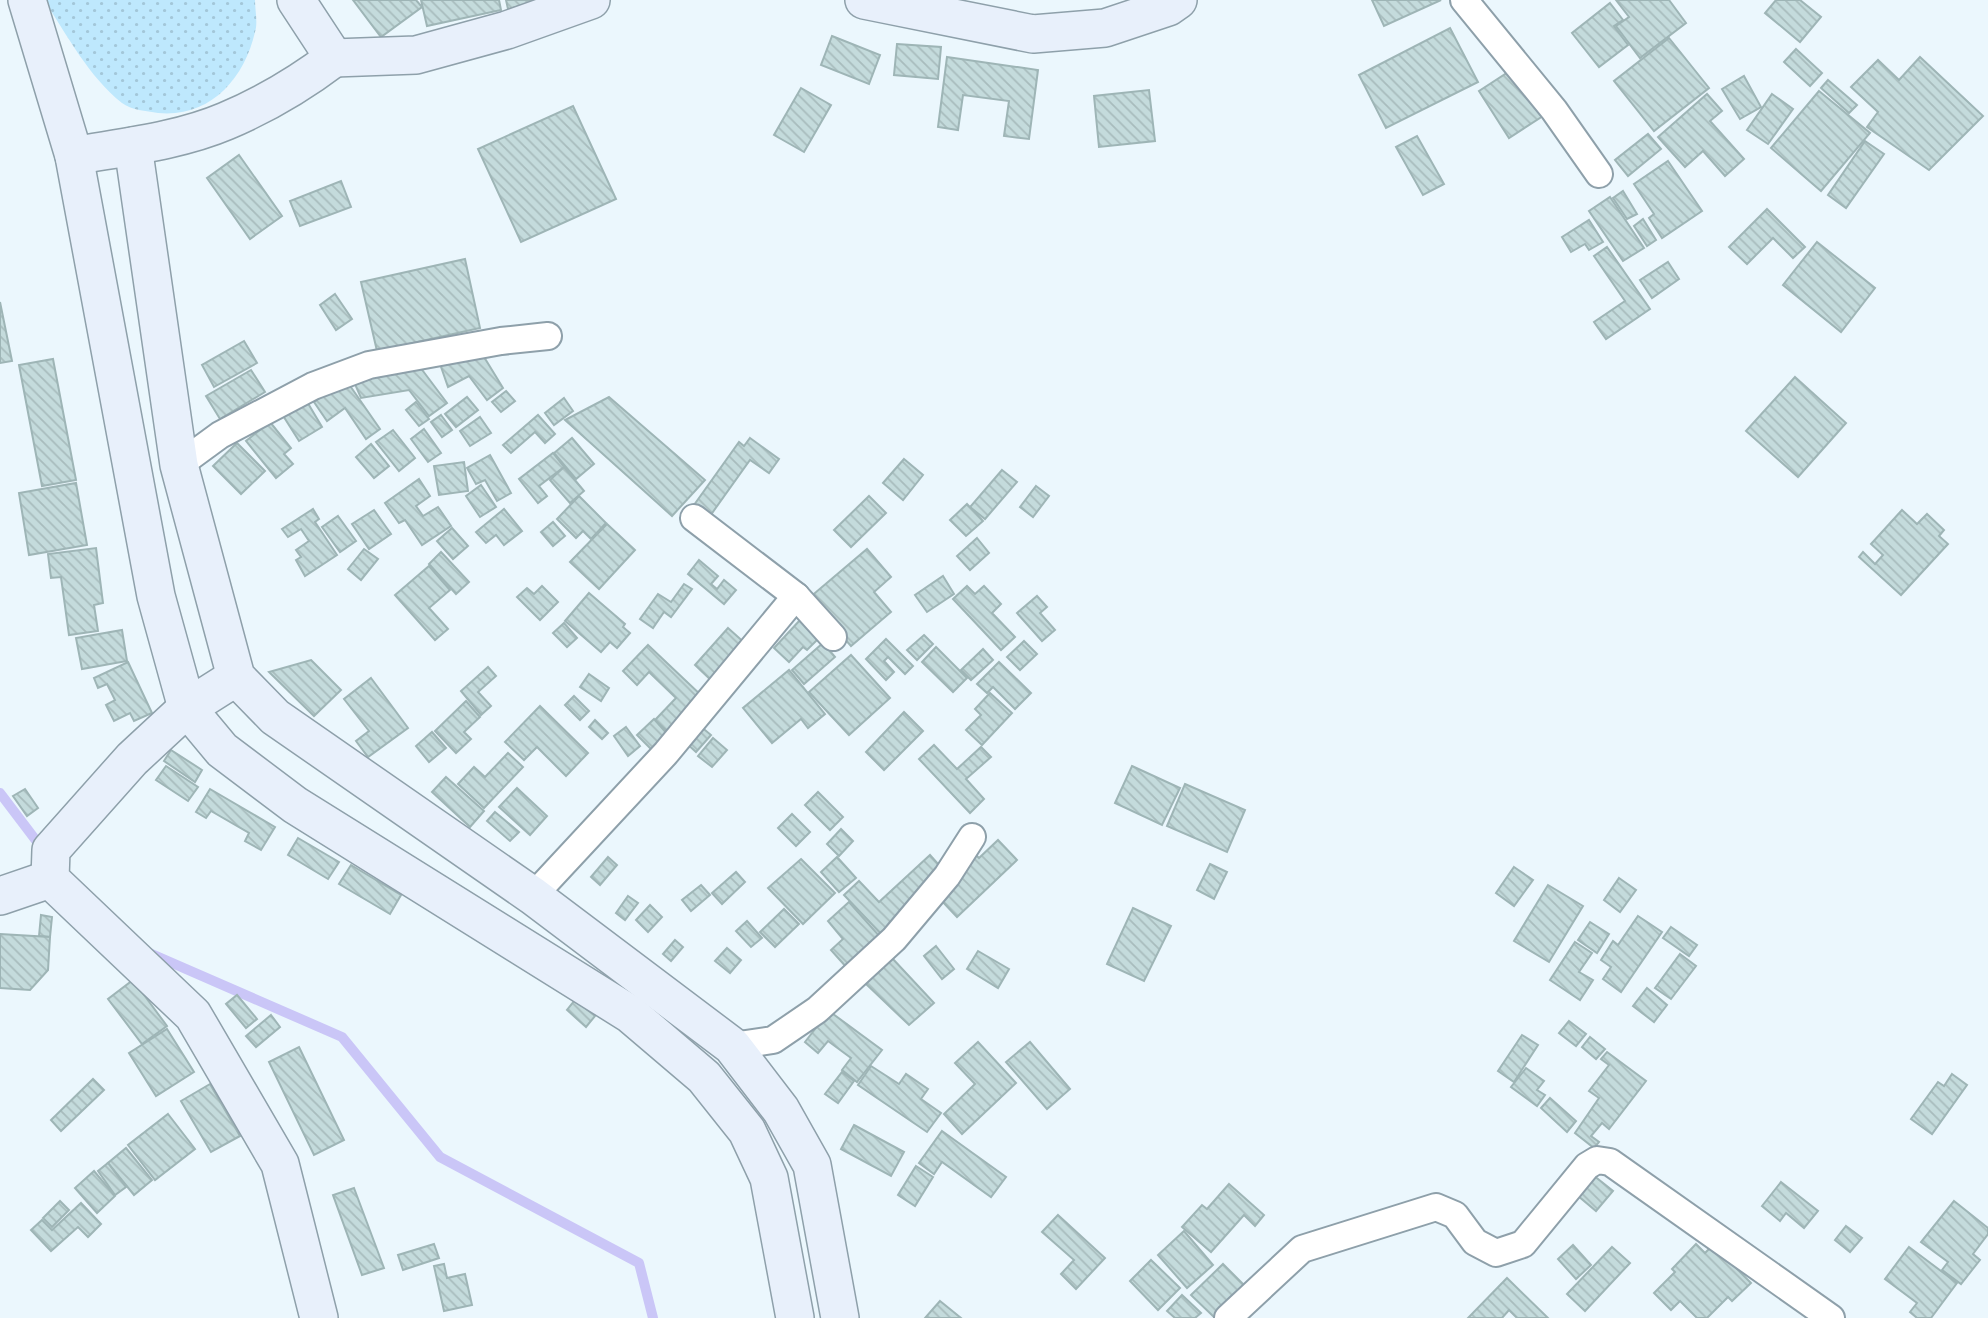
<svg xmlns="http://www.w3.org/2000/svg" width="1988" height="1318" viewBox="0 0 1988 1318" font-family="Lato,sans-serif">
  <style>
    .green { fill: url(#green-dots) }
    .lines { fill: none; stroke-linecap: round; stroke-linejoin: round }
    .stream { stroke: #cac6f7; stroke-width: 10 }
    .building { fill: url(#building-back-hatch); stroke: #9eb5b6; stroke-width: 2 }
    .street-casing { stroke: #8ea0aa; stroke-width: 30 }
    .secondary-casing { stroke: #8ea0aa; stroke-width: 40 }
    .street { stroke: #fff; stroke-width: 26 }
    .secondary { stroke: #e8f0fb; stroke-width: 37 }
  </style>
  <defs>
    <pattern id="green-dots" width="8" height="8" patternUnits="userSpaceOnUse" patternTransform="scale(1.75)"><rect width="8" height="8" fill="#bee8fd"/><path d="M2 2h.1M6 6h.1" fill="none" stroke="#a3c7d9" stroke-width="1.8" stroke-linecap="round"/></pattern>
    <pattern id="building-back-hatch" width="6" height="6" patternUnits="userSpaceOnUse" patternTransform="scale(1.75)"><rect width="6" height="6" fill="#c4dbdc"/><path d="M-1 5l2 2M0 0l6 6M5-1l2 2" fill="none" stroke="#a8bcbd"/></pattern>
  </defs>
  <rect width="100%" height="100%" fill="#ebf7fd"/>
  <path class="green" d="M44 0H255C255 10 258 23 255 32 244 80 209 118 158 113 146 111 131 110 122 103 89 77 67 35 44 0Z"/>
  <g class="lines">
    <g class="stream">
      <path d="M0 793 44 851"/>
      <path d="M147 952 342 1037 440 1157 639 1263 653 1318"/>
    </g>
  </g>
  <g class="building">
    <path d="M353 0H416L422 7 381 37Z"/>
    <path d="M421 0H499L501 10 427 26Z"/>
    <path d="M506 0H541L508 9Z"/>
    <path d="M1372 0H1441L1384 26Z"/>
    <path d="M1616 0H1669L1686 23 1640 58 1616 26 1629 17Z"/>
    <path d="M1776 0H1800L1821 17 1800 42 1765 13Z"/>
    <path d="M1610 3 1623 20 1614 26 1628 45 1599 67 1572 33Z"/>
    <path d="M1450 28 1478 82 1386 128 1359 75Z"/>
    <path d="M832 36 880 55 869 84 821 65Z"/>
    <path d="M1669 38 1709 88 1654 131 1614 81Z"/>
    <path d="M897 44 941 47 938 79 894 75Z"/>
    <path d="M1796 49 1822 73 1810 86 1784 62Z"/>
    <path d="M947 57 1038 70 1029 139 1004 136 1009 101 963 95 958 130 938 127Z"/>
    <path d="M1920 57 1983 116 1929 170 1867 127 1878 112 1851 87 1878 60 1899 80Z"/>
    <path d="M1513 69 1543 116 1509 138 1479 91Z"/>
    <path d="M1744 76 1761 107 1740 119 1722 89Z"/>
    <path d="M1828 80 1857 105 1849 113 1821 88Z"/>
    <path d="M801 88 831 105 804 152 774 135Z"/>
    <path d="M1149 90 1155 141 1099 147 1094 96Z"/>
    <path d="M1819 91 1870 133 1821 191 1771 148Z"/>
    <path d="M1707 94 1722 111 1710 121 1744 159 1725 176 1703 151 1685 167 1658 137Z"/>
    <path d="M1772 94 1793 109 1768 144 1747 130Z"/>
    <path d="M573 106 616 199 521 242 478 149Z"/>
    <path d="M1648 134 1661 149 1628 176 1615 160Z"/>
    <path d="M1417 136 1444 184 1423 195 1396 147Z"/>
    <path d="M1865 141 1884 154 1846 208 1828 195Z"/>
    <path d="M239 155 282 216 250 239 207 178Z"/>
    <path d="M1668 161 1702 211 1662 238 1649 218 1654 214 1634 184Z"/>
    <path d="M341 181 351 207 300 226 290 201Z"/>
    <path d="M1623 191 1637 214 1627 219 1613 198Z"/>
    <path d="M1610 197 1644 248 1623 261 1589 211Z"/>
    <path d="M1767 209 1805 247 1793 258 1773 238 1747 264 1729 247Z"/>
    <path d="M1643 219 1656 240 1647 246 1634 226Z"/>
    <path d="M1589 220 1603 242 1589 250 1585 244 1571 252 1562 237Z"/>
    <path d="M1817 242 1875 288 1841 332 1783 285Z"/>
    <path d="M1607 247 1650 309 1606 339 1594 322 1625 301 1594 256Z"/>
    <path d="M465 259 480 328 377 351 361 282Z"/>
    <path d="M1668 262 1679 279 1652 298 1640 280Z"/>
    <path d="M335 294 352 319 336 330 320 305Z"/>
    <path d="M0 302 12 361 0 363Z"/>
    <path d="M244 341 257 363 214 387 202 365Z"/>
    <path d="M481 352 503 388 487 400 469 376 448 387 439 361Z"/>
    <path d="M53 359 76 480 42 486 19 365Z"/>
    <path d="M420 367 447 403 429 416 409 390 361 398 351 375Z"/>
    <path d="M251 370 265 392 220 419 206 396Z"/>
    <path d="M1795 377 1846 423 1798 477 1746 431Z"/>
    <path d="M346 380 380 429 366 439 345 408 327 421 314 402Z"/>
    <path d="M506 391 515 401 501 412 492 402Z"/>
    <path d="M467 397 478 410 456 427 445 414Z"/>
    <path d="M609 397 705 480 672 516 565 420Z"/>
    <path d="M564 398 573 411 554 425 545 413Z"/>
    <path d="M306 400 322 427 299 441 282 414Z"/>
    <path d="M416 402 429 419 419 426 406 410Z"/>
    <path d="M441 415 452 430 442 437 431 422Z"/>
    <path d="M538 415 555 434 545 443 535 432 511 453 503 445Z"/>
    <path d="M480 417 491 433 470 446 460 431Z"/>
    <path d="M270 422 291 448 284 454 293 464 276 478 246 441Z"/>
    <path d="M424 429 441 453 428 462 411 439Z"/>
    <path d="M393 430 415 458 399 471 376 442Z"/>
    <path d="M572 438 594 464 576 479 554 453Z"/>
    <path d="M750 438 779 459 769 473 750 460 710 516 694 505 739 442 744 446Z"/>
    <path d="M237 443 265 471 241 494 213 466Z"/>
    <path d="M371 444 389 466 374 478 356 457Z"/>
    <path d="M553 453 564 467 539 486 547 496 538 503 519 479Z"/>
    <path d="M490 455 511 493 497 501 485 480 476 484 467 468Z"/>
    <path d="M904 459 923 475 903 500 883 483Z"/>
    <path d="M464 462 468 491 439 495 434 466Z"/>
    <path d="M564 467 584 491 570 503 550 480Z"/>
    <path d="M1002 470 1017 482 985 519 970 507Z"/>
    <path d="M419 479 430 496 416 506 423 516 438 507 451 526 422 545 405 520 399 523 385 503Z"/>
    <path d="M76 483 87 545 29 555 19 493Z"/>
    <path d="M481 485 496 507 480 517 466 496Z"/>
    <path d="M1036 486 1049 496 1033 517 1020 507Z"/>
    <path d="M579 496 606 523 591 539 583 531 576 538 557 519Z"/>
    <path d="M869 496 886 513 851 547 834 530Z"/>
    <path d="M967 504 983 521 966 536 950 520Z"/>
    <path d="M313 509 319 519 315 522 337 555 305 576 296 560 301 557 296 550 309 541 301 529 288 537 282 529Z"/>
    <path d="M504 509 522 531 504 545 496 535 486 543 476 532Z"/>
    <path d="M374 510 391 534 369 549 352 524Z"/>
    <path d="M1902 510 1917 524 1927 514 1944 530 1939 536 1948 544 1901 595 1859 557 1863 552 1875 564 1883 555 1871 544Z"/>
    <path d="M338 516 356 541 340 552 322 527Z"/>
    <path d="M553 522 565 536 553 546 541 532Z"/>
    <path d="M607 524 635 550 599 589 570 562Z"/>
    <path d="M452 528 468 546 453 559 437 541Z"/>
    <path d="M977 538 989 553 970 570 957 556Z"/>
    <path d="M96 548 103 603 94 605 98 631 69 635 61 577 51 578 48 554Z"/>
    <path d="M364 549 378 559 361 580 348 569Z"/>
    <path d="M867 549 891 577 874 592 891 612 851 646 809 598Z"/>
    <path d="M441 552 469 582 456 594 429 564Z"/>
    <path d="M699 560 718 576 711 584 717 589 724 580 736 590 724 604 688 574Z"/>
    <path d="M429 566 450 590 429 608 448 629 435 640 395 595Z"/>
    <path d="M943 576 954 594 927 612 915 595Z"/>
    <path d="M684 584 692 589 671 617 664 612 653 628 640 619 658 594 671 602Z"/>
    <path d="M542 586 558 602 540 620 517 597 527 588 534 594Z"/>
    <path d="M967 586 975 594 984 586 1001 604 992 613 1015 637 1001 650 953 599Z"/>
    <path d="M589 593 625 624 623 627 630 633 617 648 610 642 601 652 565 621Z"/>
    <path d="M1037 596 1047 607 1040 613 1055 630 1042 641 1017 613Z"/>
    <path d="M801 619 820 637 807 650 803 647 789 662 774 648Z"/>
    <path d="M564 623 577 638 567 647 553 633Z"/>
    <path d="M728 628 747 645 714 683 695 665Z"/>
    <path d="M122 630 127 661 82 669 76 638Z"/>
    <path d="M924 635 933 644 917 660 907 650Z"/>
    <path d="M886 639 913 666 905 674 888 657 884 661 894 672 886 680 866 659Z"/>
    <path d="M1024 641 1037 654 1020 670 1007 657Z"/>
    <path d="M823 643 835 657 804 684 792 670Z"/>
    <path d="M648 645 703 697 669 733 655 720 676 698 649 672 637 685 623 671Z"/>
    <path d="M936 647 967 678 953 692 922 662Z"/>
    <path d="M983 649 993 660 971 680 961 670Z"/>
    <path d="M851 655 890 698 849 735 809 692Z"/>
    <path d="M311 660 341 690 314 716 269 672Z"/>
    <path d="M128 662 152 713 134 721 130 713 114 721 106 705 115 700 107 684 98 688 94 678Z"/>
    <path d="M999 662 1031 693 1015 709 993 687 987 693 977 684Z"/>
    <path d="M488 667 496 676 478 692 491 706 481 715 461 691Z"/>
    <path d="M789 670 825 714 808 728 801 719 772 743 743 708Z"/>
    <path d="M589 674 609 688 601 701 580 687Z"/>
    <path d="M371 678 408 728 368 757 356 741 369 731 344 699Z"/>
    <path d="M990 693 1012 713 982 745 966 730 981 715 975 709Z"/>
    <path d="M574 696 589 711 580 720 565 705Z"/>
    <path d="M466 701 480 717 464 732 471 739 456 753 435 731Z"/>
    <path d="M540 706 588 753 566 776 537 747 524 760 505 742Z"/>
    <path d="M904 712 923 731 884 770 866 752Z"/>
    <path d="M654 719 670 737 654 752 637 735Z"/>
    <path d="M595 720 608 733 602 739 589 727Z"/>
    <path d="M699 725 711 735 696 752 685 742Z"/>
    <path d="M626 727 640 746 628 756 614 736Z"/>
    <path d="M432 732 446 748 429 762 416 746Z"/>
    <path d="M713 738 727 750 712 767 698 756Z"/>
    <path d="M934 745 957 769 981 747 991 757 966 779 984 799 970 813 919 759Z"/>
    <path d="M171 750 202 770 195 782 164 761Z"/>
    <path d="M508 753 523 767 484 808 458 784 474 767 485 777Z"/>
    <path d="M166 766 198 787 188 801 156 780Z"/>
    <path d="M1132 766 1180 788 1162 825 1115 803Z"/>
    <path d="M446 777 484 811 470 827 432 792Z"/>
    <path d="M1185 784 1245 810 1227 852 1167 826Z"/>
    <path d="M517 788 547 816 530 835 499 807Z"/>
    <path d="M25 789 38 808 27 816 13 796Z"/>
    <path d="M210 789 275 827 261 850 245 841 249 833 211 811 206 818 196 812Z"/>
    <path d="M818 792 843 817 830 830 805 805Z"/>
    <path d="M495 812 519 832 510 841 487 821Z"/>
    <path d="M792 814 810 832 796 846 778 828Z"/>
    <path d="M841 829 853 841 839 856 827 844Z"/>
    <path d="M298 838 339 862 328 879 288 855Z"/>
    <path d="M998 840 1017 860 957 917 938 897 973 852 979 858Z"/>
    <path d="M930 855 947 874 882 935 844 895 859 881 879 902Z"/>
    <path d="M608 857 617 865 600 885 591 877Z"/>
    <path d="M837 857 856 878 839 892 821 872Z"/>
    <path d="M801 859 835 893 803 924 768 888Z"/>
    <path d="M1210 864 1227 872 1214 899 1197 890Z"/>
    <path d="M351 865 401 895 390 914 339 884Z"/>
    <path d="M1514 867 1533 880 1514 906 1496 893Z"/>
    <path d="M736 872 745 882 722 904 712 893Z"/>
    <path d="M1619 878 1636 890 1620 912 1604 900Z"/>
    <path d="M701 885 710 895 691 911 682 900Z"/>
    <path d="M1548 885 1583 906 1549 962 1514 941Z"/>
    <path d="M628 896 638 903 625 920 616 913Z"/>
    <path d="M849 902 882 939 848 969 831 950 843 939 828 921Z"/>
    <path d="M650 905 662 917 648 932 636 920Z"/>
    <path d="M1133 908 1171 926 1144 981 1107 964Z"/>
    <path d="M784 909 799 924 775 947 760 932Z"/>
    <path d="M41 915 52 917 50 937 39 936Z"/>
    <path d="M1638 916 1662 932 1621 992 1603 979 1611 967 1601 960 1613 941 1618 945Z"/>
    <path d="M747 921 762 938 751 947 736 931Z"/>
    <path d="M1590 922 1609 934 1597 953 1578 940Z"/>
    <path d="M1671 927 1697 945 1689 956 1663 938Z"/>
    <path d="M0 934 50 937 48 970 30 990 0 988Z"/>
    <path d="M675 940 683 947 671 961 663 954Z"/>
    <path d="M1575 942 1592 953 1579 972 1593 980 1580 1000 1550 980Z"/>
    <path d="M936 946 954 969 942 979 924 956Z"/>
    <path d="M727 948 741 960 730 973 715 961Z"/>
    <path d="M978 951 1009 969 998 988 967 969Z"/>
    <path d="M1680 954 1696 966 1671 999 1655 988Z"/>
    <path d="M892 958 934 1003 909 1025 865 983Z"/>
    <path d="M133 980 167 1026 142 1044 108 999Z"/>
    <path d="M1647 988 1667 1005 1654 1022 1633 1006Z"/>
    <path d="M237 995 257 1019 246 1028 226 1004Z"/>
    <path d="M575 1000 595 1016 586 1027 567 1010Z"/>
    <path d="M829 1011 882 1050 857 1082 842 1070 851 1058 828 1041 818 1053 805 1042Z"/>
    <path d="M271 1015 280 1027 256 1047 246 1036Z"/>
    <path d="M1569 1021 1586 1034 1576 1046 1559 1033Z"/>
    <path d="M167 1029 194 1072 156 1096 129 1053Z"/>
    <path d="M1522 1035 1538 1045 1514 1082 1498 1071Z"/>
    <path d="M1590 1037 1605 1049 1596 1059 1582 1047Z"/>
    <path d="M978 1042 1016 1083 962 1134 944 1114 975 1084 955 1063Z"/>
    <path d="M1030 1042 1070 1089 1047 1109 1006 1062Z"/>
    <path d="M299 1047 344 1140 314 1155 269 1062Z"/>
    <path d="M1607 1052 1646 1081 1609 1129 1602 1123 1591 1136 1599 1142 1594 1148 1575 1133 1599 1098 1589 1091 1609 1065 1601 1059Z"/>
    <path d="M871 1066 899 1084 906 1074 928 1089 921 1099 941 1113 927 1132 858 1085Z"/>
    <path d="M1526 1068 1544 1081 1537 1090 1545 1095 1537 1106 1511 1087Z"/>
    <path d="M842 1072 854 1081 838 1103 825 1094Z"/>
    <path d="M1952 1074 1967 1085 1932 1134 1911 1119 1938 1082 1944 1086Z"/>
    <path d="M93 1079 104 1090 61 1131 51 1120Z"/>
    <path d="M210 1084 240 1136 211 1152 181 1101Z"/>
    <path d="M1550 1098 1576 1121 1567 1132 1541 1108Z"/>
    <path d="M168 1114 195 1149 155 1180 128 1145Z"/>
    <path d="M854 1125 904 1152 891 1176 841 1149Z"/>
    <path d="M942 1131 1006 1177 991 1197 942 1162 934 1174 919 1163Z"/>
    <path d="M126 1148 152 1180 134 1195 108 1163Z"/>
    <path d="M108 1163 126 1187 115 1195 98 1171Z"/>
    <path d="M916 1166 933 1177 915 1206 898 1195Z"/>
    <path d="M94 1171 115 1196 97 1213 75 1188Z"/>
    <path d="M1593 1175 1613 1191 1596 1211 1577 1195Z"/>
    <path d="M1781 1182 1818 1211 1804 1228 1786 1213 1780 1221 1762 1206Z"/>
    <path d="M1229 1184 1264 1215 1255 1226 1244 1215 1211 1252 1182 1227 1202 1205 1207 1209Z"/>
    <path d="M354 1188 384 1268 362 1275 333 1195Z"/>
    <path d="M60 1201 69 1210 52 1227 43 1218Z"/>
    <path d="M1954 1201 1988 1228V1234L1973 1254 1980 1260 1961 1284 1942 1270 1948 1262 1921 1242Z"/>
    <path d="M81 1203 101 1224 88 1237 78 1227 51 1251 31 1230 42 1220 52 1230Z"/>
    <path d="M1058 1215 1105 1258 1076 1289 1061 1274 1074 1260 1042 1232Z"/>
    <path d="M1846 1226 1862 1238 1850 1252 1835 1240Z"/>
    <path d="M1184 1231 1213 1265 1187 1288 1158 1255Z"/>
    <path d="M434 1244 439 1258 403 1270 398 1255Z"/>
    <path d="M1696 1244 1705 1253 1713 1245 1751 1283 1732 1301 1728 1297 1707 1318H1697L1680 1301 1671 1310 1654 1293 1675 1272 1672 1269Z"/>
    <path d="M1573 1245 1591 1265 1576 1279 1558 1259Z"/>
    <path d="M1612 1247 1630 1263 1585 1311 1567 1294Z"/>
    <path d="M1909 1247 1957 1283 1931 1318H1917L1910 1312 1917 1303 1885 1279Z"/>
    <path d="M1151 1260 1180 1288 1158 1310 1130 1281Z"/>
    <path d="M444 1264 447 1278 465 1274 472 1305 444 1311 434 1266Z"/>
    <path d="M1223 1264 1251 1292 1225 1318H1215L1191 1295Z"/>
    <path d="M1507 1278 1548 1318H1517L1509 1310 1502 1318H1468Z"/>
    <path d="M1182 1295 1201 1313 1195 1318H1175L1167 1311Z"/>
    <path d="M940 1301 961 1318H925Z"/>
  </g>
  <g class="lines">
    <g class="street-casing">
      <g id="street">
        <path d="M1464 0 1554 110 1599 174"/>
        <path d="M179 465 220 435 313 386 369 365 501 341 548 336"/>
        <path d="M694 518 796 596 833 637"/>
        <path d="M533 896 666 753 796 596"/>
        <path d="M732 1046 773 1040 817 1010 894 939 947 876 972 837"/>
        <path d="M1228 1318 1302 1249 1436 1207 1455 1215 1475 1242 1496 1253 1523 1244 1587 1166 1597 1160 1610 1162 1831 1318"/>
      </g>
    </g>
    <g class="secondary-casing">
      <g id="secondary">
        <path d="M27 0 74 156 156 596 187 708 222 750 295 805 630 1014 704 1077 747 1131 769 1178 795 1318"/>
        <path d="M864 0 1033 34 1105 28 1168 7 1178 0"/>
        <path d="M334 58 416 55 507 30 591 0"/>
        <path d="M133 146 179 465 236 677 275 717 533 896 732 1046 781 1110 812 1165 840 1318"/>
        <path d="M74 156C124 147 179 141 226 121 264 105 301 83 334 58L296 0"/>
        <path d="M236 677 187 708 132 759 51 850 50 879 193 1015 280 1164 319 1318"/>
        <path d="M0 896 50 879"/>
      </g>
    </g>
    <use href="#street" class="street"/>
    <use href="#secondary" class="secondary"/>
  </g>
</svg>
